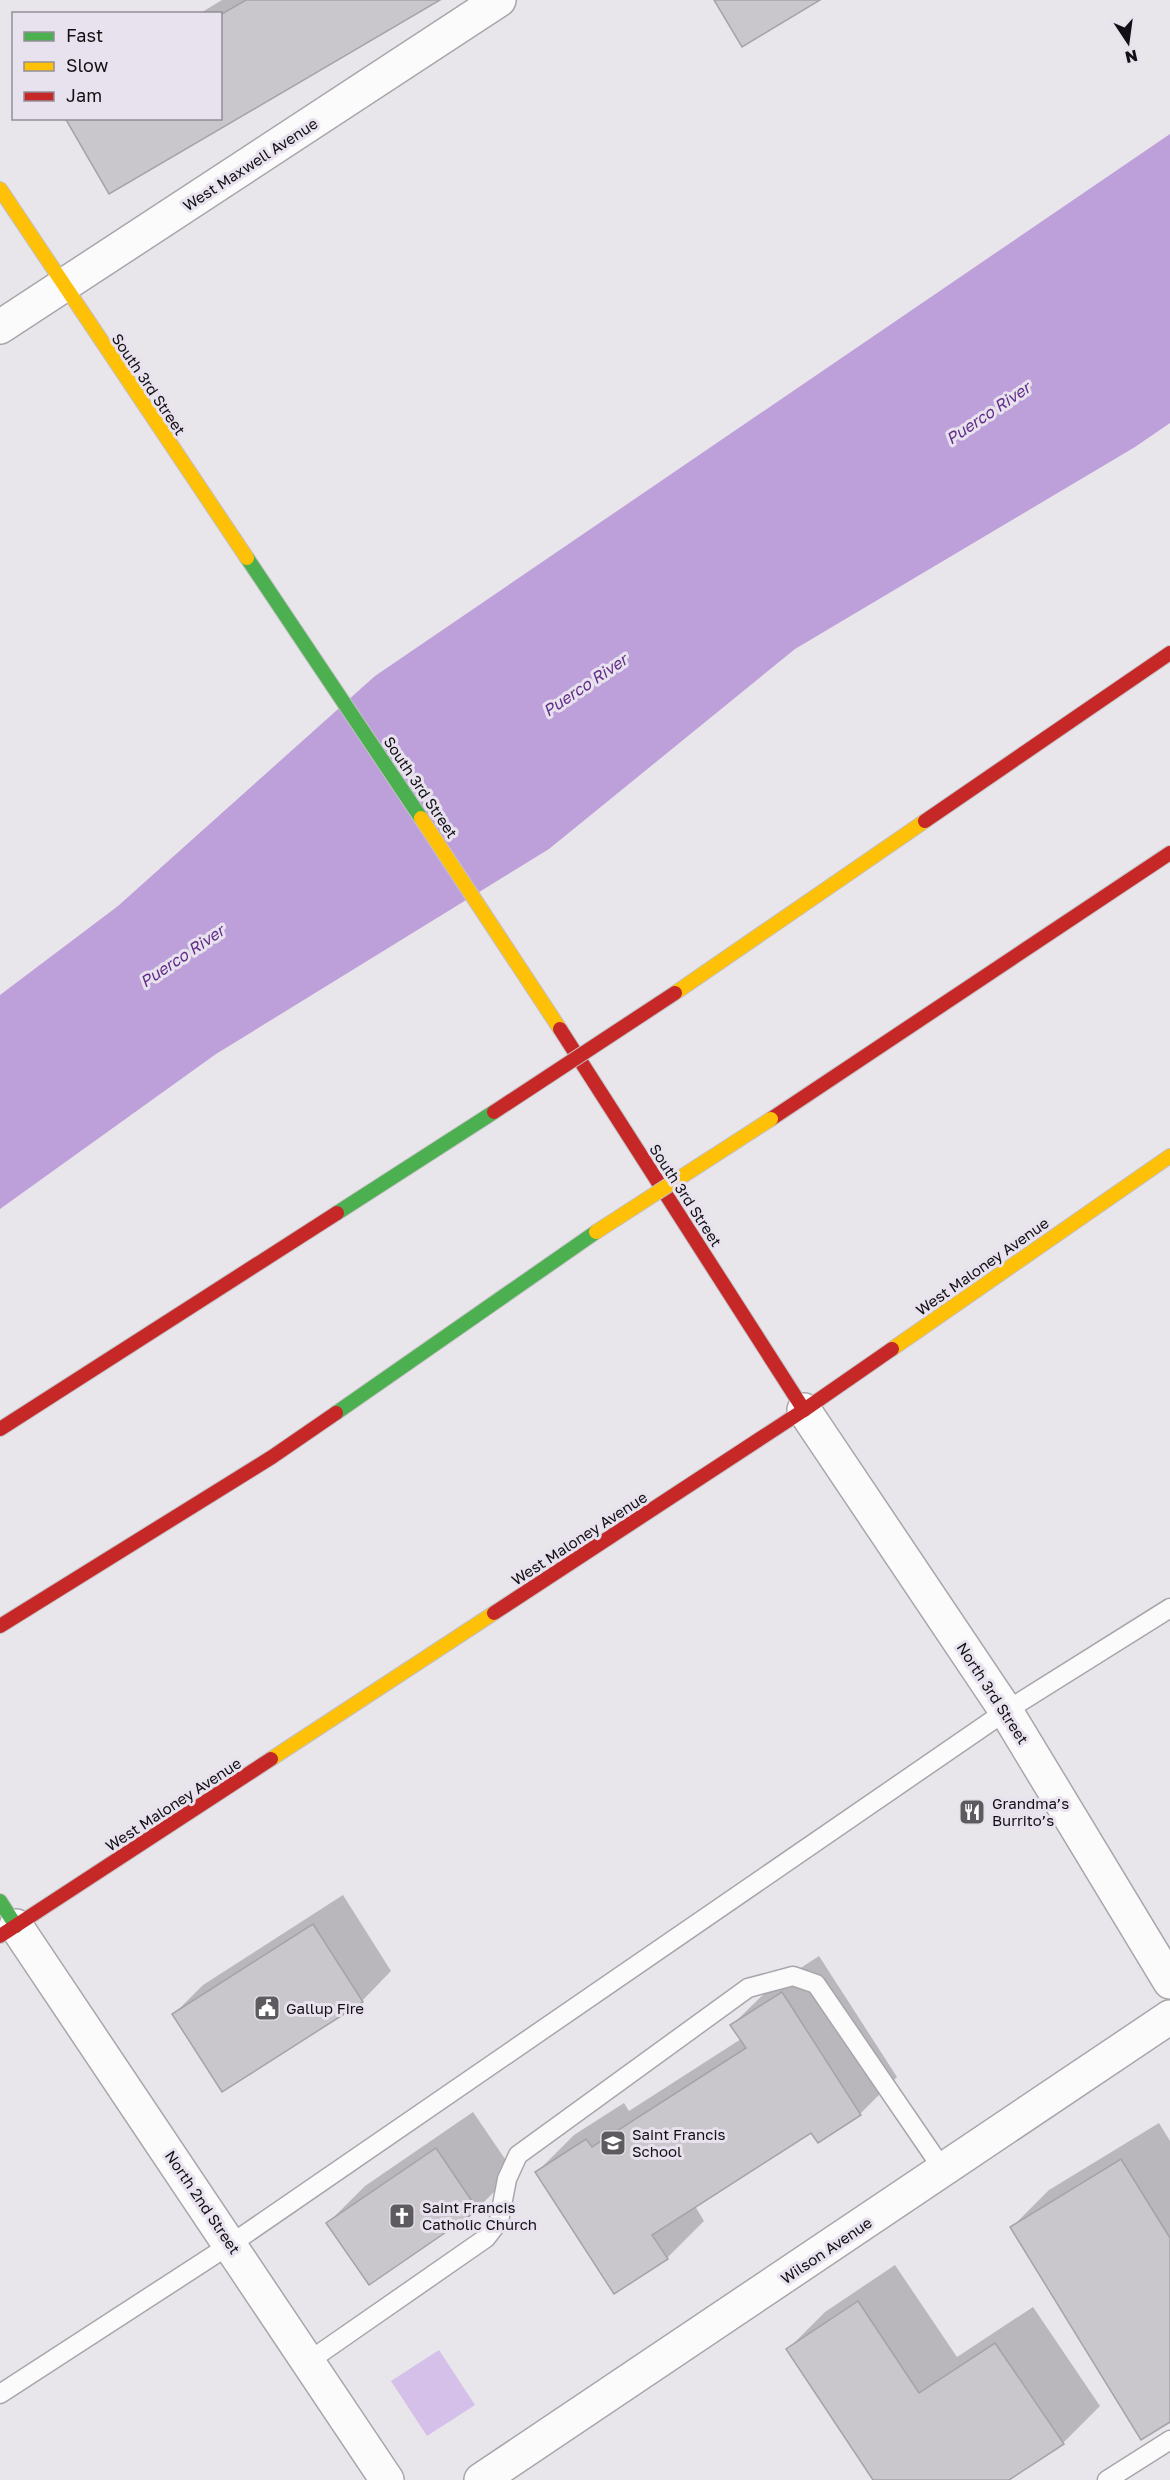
<svg xmlns="http://www.w3.org/2000/svg" width="1170" height="2480" viewBox="0 0 1170 2480" font-family="'Golos Text',sans-serif">
  <style>
    .green { fill: #d5c0ea }
    .water { fill: #bda0d9 }
    .shadow { fill: #0003 }
    .building { fill: #cac7cc; stroke: #a5a3a8; stroke-width: 1.5 }
    .lines { fill: none; stroke-linecap: round; stroke-linejoin: round }
    .lane-casing { stroke: #a8a6ab; stroke-width: 21 }
    .street-casing { stroke: #a8a6ab; stroke-width: 36 }
    .fast-casing { stroke: #c3c1c4; stroke-width: 16 }
    .slow-casing { stroke: #c3c1c4; stroke-width: 16 }
    .jam-casing { stroke: #c3c1c4; stroke-width: 16 }
    .lane { stroke: #fcfbfc; stroke-width: 18 }
    .street { stroke: #fcfbfc; stroke-width: 33 }
    .fast { stroke: #4caf50; stroke-width: 14 }
    .slow { stroke: #ffc107; stroke-width: 14 }
    .jam { stroke: #c62828; stroke-width: 14 }
    .slow-bridge-casing { stroke: #c3c1c4; stroke-width: 16; stroke-linecap: butt }
    .jam-bridge-casing { stroke: #c3c1c4; stroke-width: 16; stroke-linecap: butt }
    .slow-bridge { stroke: #ffc107; stroke-width: 14 }
    .jam-bridge { stroke: #c62828; stroke-width: 14 }
    .labels { text-anchor: middle; dominant-baseline: central; stroke-width: 6; stroke-linejoin: round; paint-order: stroke }
    .street-label { font-size: 15px; fill: #121014; stroke: #e8e2ee }
    .poi-label { font-size: 15px; fill: #121014; stroke: #e8e2ee; text-anchor: start }
    .water-label { font-size: 16px; font-style: italic; fill: #612b89; stroke: #e8e2ee }
  </style>
  <rect width="100%" height="100%" fill="#e8e5eb"/>
  <path class="green" d="M439 2350 475 2405 427 2436 391 2381Z"/>
  <path class="water" d="M1170 134V423L1135 447 795 649 549 849 216 1054 0 1209V995L118 906 375 676Z"/>
  <g class="shadow">
    <path d="M222 0H437L220 118V14H199Z"/>
    <path d="M343 1895 391 1971 362 2001 174 2014 203 1985Z"/>
    <path d="M819 1956 897 2077 860 2114 811 2131 695 2206 704 2221 667 2258 537 2172 574 2135 624 2103 629 2111 741 2039 732 2025 770 1988Z"/>
    <path d="M473 2112 514 2172 477 2209 328 2223 365 2186Z"/>
    <path d="M1159 2123 1170 2141V2421L1012 2227 1049 2190Z"/>
    <path d="M895 2265 957 2357 1033 2307 1100 2406 1063 2443 1007 2480H875L788 2349 825 2312Z"/>
  </g>
  <g class="building">
    <path d="M246 0H440L109 194 65 118H220V15Z"/>
    <path d="M714 0H820L742 47Z"/>
    <path d="M313 1924 363 2002 222 2092 172 2014Z"/>
    <path d="M782 1992 861 2115 818 2143 811 2133 652 2235 668 2259 614 2294 535 2172 586 2139 592 2147 746 2048 730 2025Z"/>
    <path d="M436 2148 478 2210 369 2285 326 2223Z"/>
    <path d="M1121 2159 1170 2238V2422L1141 2440 1010 2227Z"/>
    <path d="M858 2301 919 2393 995 2343 1064 2444 1009 2480H873L786 2349Z"/>
  </g>
  <g class="lines">
    <g class="lane-casing">
      <g id="lane">
        <path d="M309 2361 486 2238 499 2221 507 2179 518 2155 748 1988 793 1976 816 1984 944 2171"/>
        <path d="M0 2394 231 2244 1006 1711 1170 1608"/>
        <path d="M1107 2480 1170 2440"/>
      </g>
    </g>
    <g class="street-casing">
      <g id="street">
        <path d="M0 327 499 0"/>
        <path d="M804 1410 1006 1711 1170 1982"/>
        <path d="M16 1926 387 2480"/>
        <path d="M481 2480 1170 2017"/>
      </g>
    </g>
    <g class="fast-casing">
      <g id="fast">
        <path d="M247 558 421 818"/>
        <path d="M337 1213 494 1112"/>
        <path d="M336 1413 596 1232"/>
        <path d="M0 1901 16 1926"/>
      </g>
    </g>
    <g class="slow-casing">
      <g id="slow">
        <path d="M0 189 247 558"/>
        <path d="M421 818 560 1029"/>
        <path d="M675 993 925 821"/>
        <path d="M892 1349 1170 1156"/>
        <path d="M271 1759 494 1613"/>
      </g>
    </g>
    <g class="jam-casing">
      <g id="jam">
        <path d="M925 821 1170 653"/>
        <path d="M560 1029 804 1410"/>
        <path d="M771 1119 1170 853"/>
        <path d="M0 1429 337 1213"/>
        <path d="M494 1613 804 1410 892 1349"/>
        <path d="M0 1626 272 1457 336 1413"/>
        <path d="M0 1936 271 1759"/>
      </g>
    </g>
    <use href="#lane" class="lane"/>
    <use href="#street" class="street"/>
    <use href="#fast" class="fast"/>
    <use href="#slow" class="slow"/>
    <use href="#jam" class="jam"/>
    <g class="slow-bridge-casing">
      <path id="slow-bridge" d="M596 1232 771 1119"/>
    </g>
    <g class="jam-bridge-casing">
      <path id="jam-bridge" d="M494 1112 675 993"/>
    </g>
    <use href="#slow-bridge" class="slow-bridge"/>
    <use href="#jam-bridge" class="jam-bridge"/>
  </g>
  <defs>
    <g id="restaurant-square" transform="scale(1.35)"><rect x="-9" y="-9" width="18" height="18" rx="4" fill="#5d5b5f" stroke="#e8e2ee"/><path d="M-5-6h1v4h1v-4h1v4h1v-4h1v5L-1.5 .5V6h-2V.5L-5-1ZM5-6V6H3V1.5H1.5Q1.5-4 5-6Z" fill="#fff"/></g>
    <g id="civic-square" transform="scale(1.35)"><rect x="-9" y="-9" width="18" height="18" rx="4" fill="#5d5b5f" stroke="#e8e2ee"/><path d="M-.6-6.5H3V-4.5H.6V-3L4-1V1h2V6H-6V1h2V-1L-.6-3ZM-1.2 2.5V6h2.4V2.5Z" fill="#fff"/></g>
    <g id="school-square" transform="scale(1.35)"><rect x="-9" y="-9" width="18" height="18" rx="4" fill="#5d5b5f" stroke="#e8e2ee"/><path d="M0-5L7-2L0 1L-7-2ZM-4 1L0 2.5L4 1V4Q0 6-4 4Z" fill="#fff"/></g>
    <g id="church-square" transform="scale(1.35)"><rect x="-9" y="-9" width="18" height="18" rx="4" fill="#5d5b5f" stroke="#e8e2ee"/><path d="M-1.2-6h2.4v3.5h3.3v2.4h-3.3V6h-2.4V-.1h-3.3v-2.4h3.3Z" fill="#fff"/></g>
  </defs>
  <g fill-rule="evenodd">
    <use href="#restaurant-square" x="972" y="1812"/>
    <use href="#civic-square" x="267" y="2008"/>
    <use href="#school-square" x="613" y="2143"/>
    <use href="#church-square" x="402" y="2216"/>
  </g>
  <g class="labels">
    <g class="street-label">
      <text transform="translate(250 164) rotate(-33)">West Maxwell Avenue</text>
      <text transform="translate(149 384) rotate(56)">South 3rd Street</text>
      <text transform="translate(421 787) rotate(56)">South 3rd Street</text>
      <text transform="translate(686 1195) rotate(57)">South 3rd Street</text>
      <text transform="translate(982 1266) rotate(-35)">West Maloney Avenue</text>
      <text transform="translate(579 1538) rotate(-33)">West Maloney Avenue</text>
      <text transform="translate(993 1693) rotate(57)">North 3rd Street</text>
      <text transform="translate(173 1804) rotate(-33)">West Maloney Avenue</text>
      <text transform="translate(203 2202) rotate(56)">North 2nd Street</text>
      <text transform="translate(826 2250) rotate(-34)">Wilson Avenue</text>
    </g>
    <g class="poi-label">
      <text x="992" y="1803">Grandma’s<tspan x="992" dy="17">Burrito’s</tspan></text>
      <text x="286" y="2008">Gallup Fire</text>
      <text x="632" y="2134">Saint Francis<tspan x="632" dy="17">School</tspan></text>
      <text x="422" y="2207">Saint Francis<tspan x="422" dy="17">Catholic Church</tspan></text>
    </g>
    <g class="water-label">
      <text transform="translate(988 413) rotate(-34)">Puerco River</text>
      <text transform="translate(585 685) rotate(-34)">Puerco River</text>
      <text transform="translate(182 956) rotate(-34)">Puerco River</text>
    </g>
  </g>
  <rect x="12" y="12" width="210" height="108" fill="#e8e2ee" stroke="#928e97" stroke-width="1.5"/>
  <rect x="24" y="32" width="30" height="9" fill="#4caf50" stroke="#928e97" stroke-width="1.5"/>
  <text x="66" y="42" font-size="18" fill="#121014">Fast</text>
  <rect x="24" y="62" width="30" height="9" fill="#ffc107" stroke="#928e97" stroke-width="1.5"/>
  <text x="66" y="72" font-size="18" fill="#121014">Slow</text>
  <rect x="24" y="92" width="30" height="9" fill="#c62828" stroke="#928e97" stroke-width="1.5"/>
  <text x="66" y="102" font-size="18" fill="#121014">Jam</text>
  <g transform="translate(1128 42) rotate(167)" stroke="#e8e2ee" stroke-width="4.5" paint-order="stroke">
  <path d="M0-4.5L10 22L0 15L-10 22Z" fill="#121014"/>
  <text y="-9" font-size="16" font-weight="bold" text-anchor="middle" fill="#121014">N</text>
  </g>
</svg>
